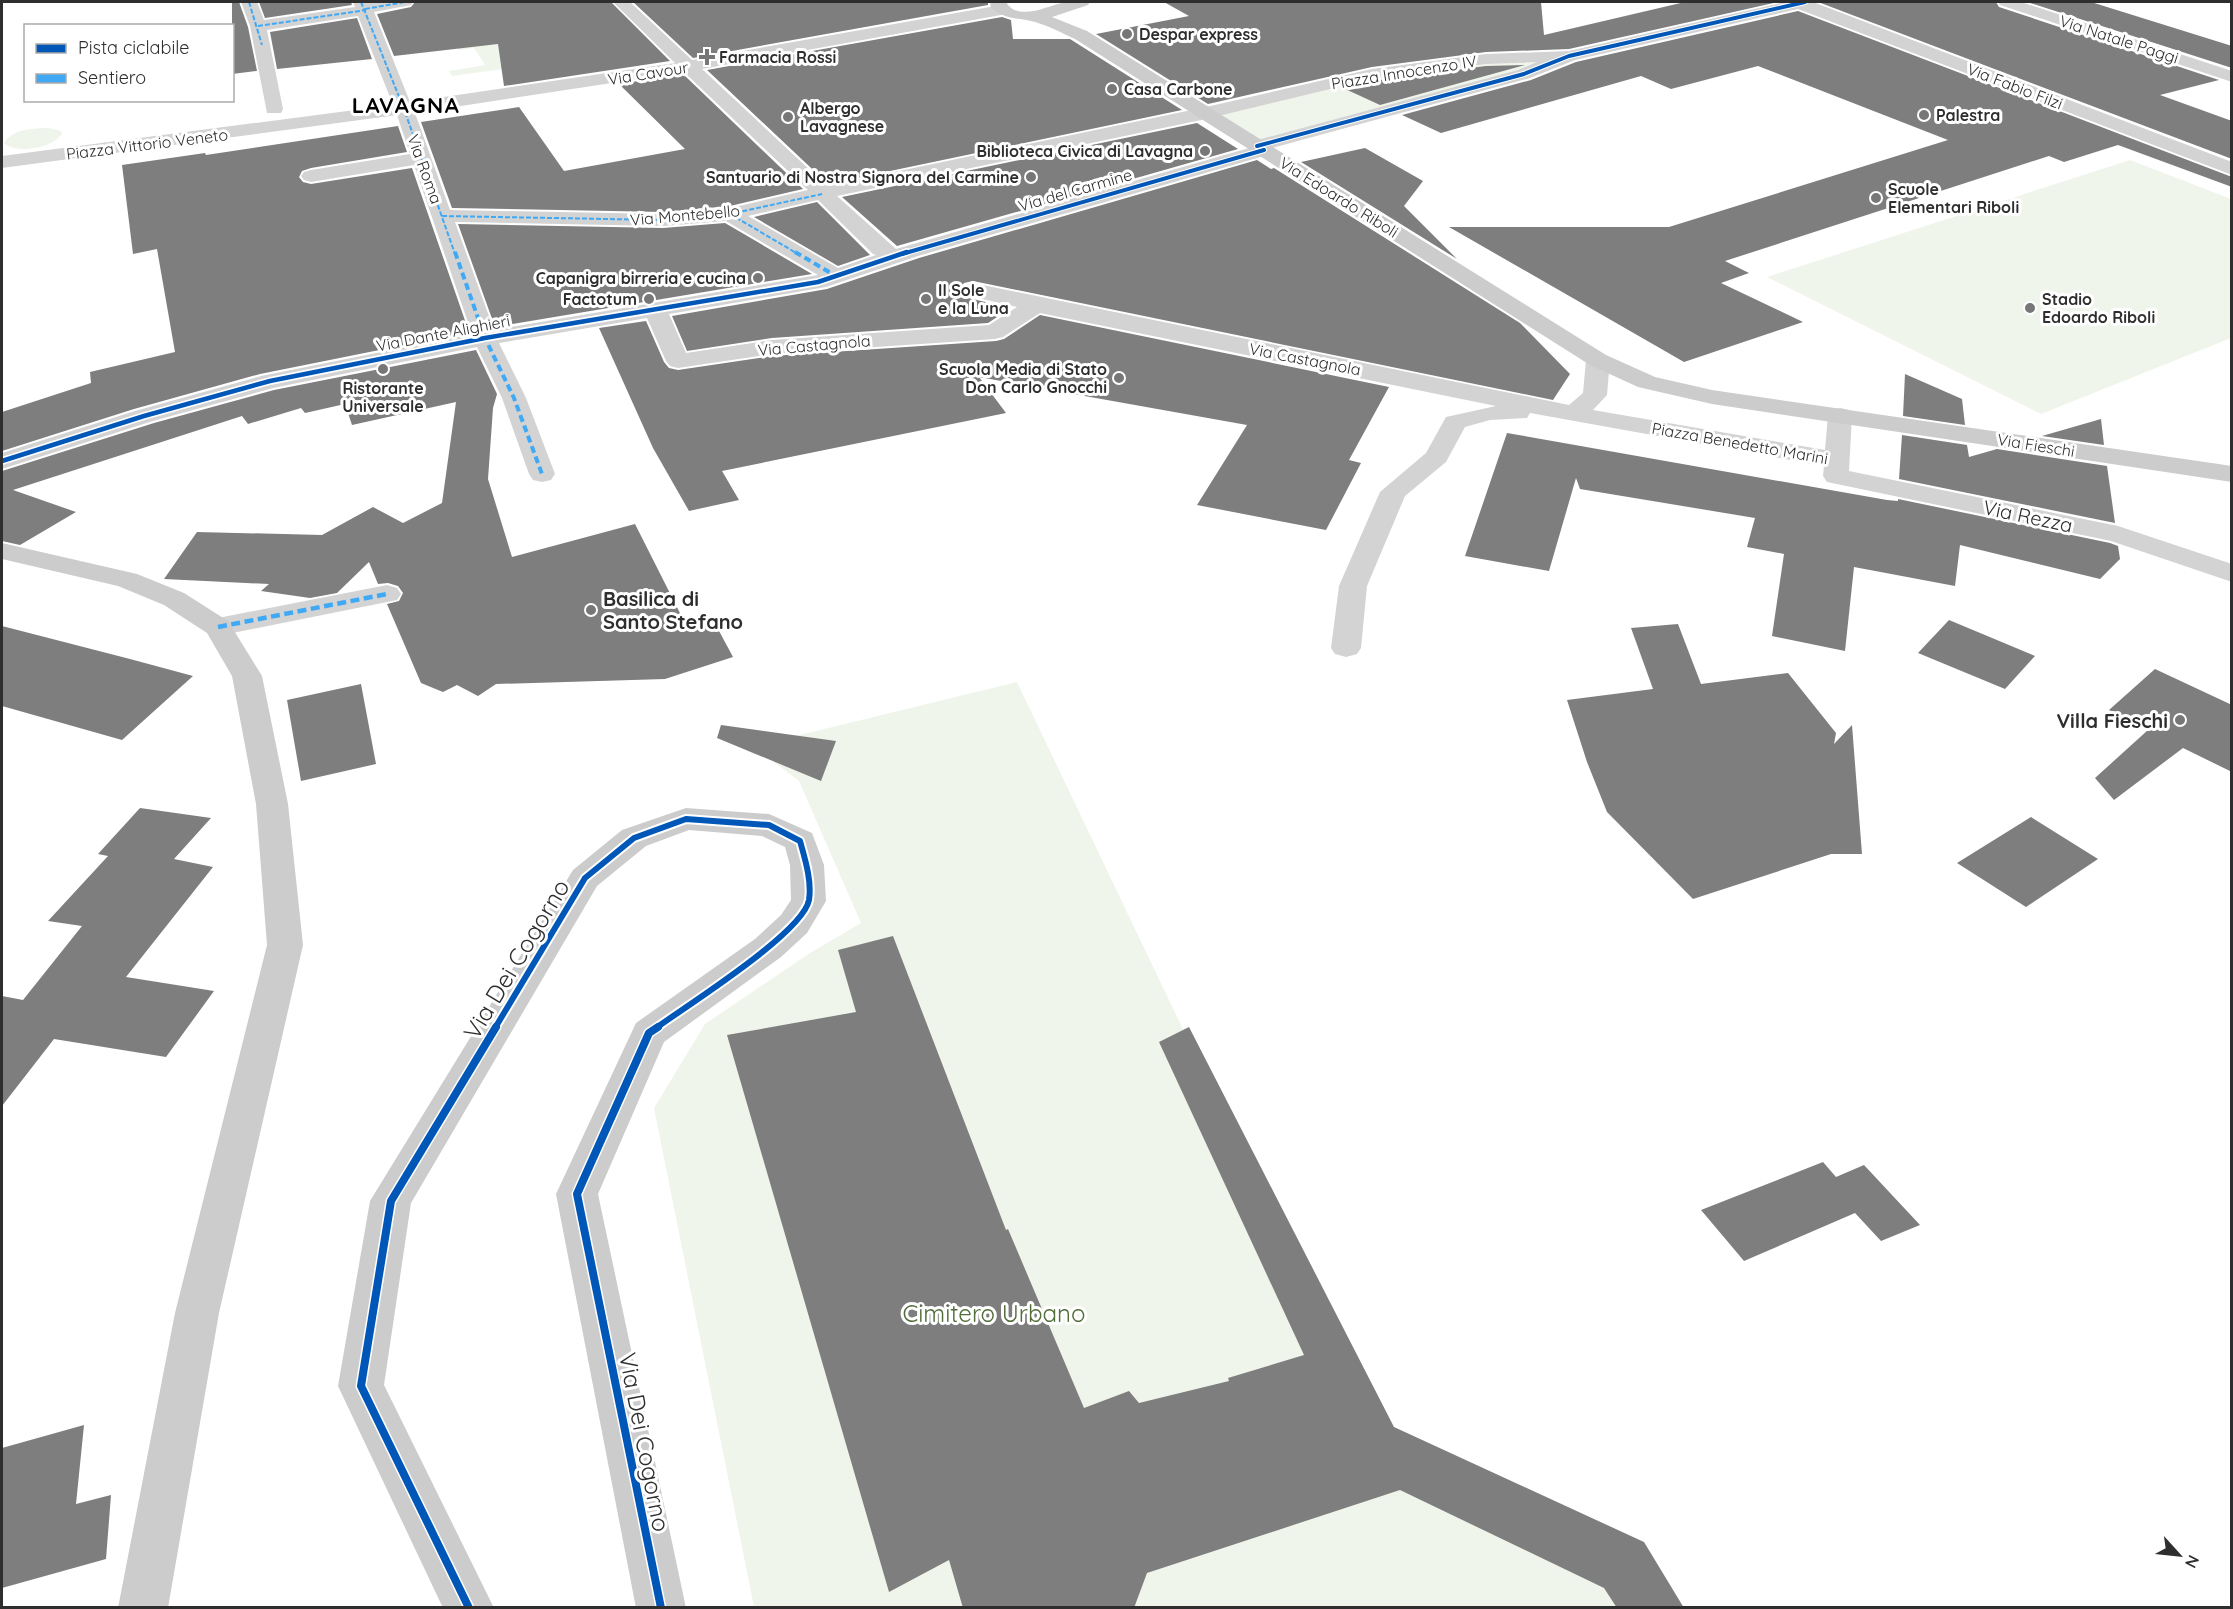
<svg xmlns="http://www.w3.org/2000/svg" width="2233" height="1609" viewBox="0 0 2233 1609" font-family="Quicksand,sans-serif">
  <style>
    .green { fill: #f0f5eb }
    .building { fill: #7e7e7e }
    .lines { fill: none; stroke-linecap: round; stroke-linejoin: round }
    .street { fill: #d3d3d3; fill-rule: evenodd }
    .secondary { fill: #ccc; fill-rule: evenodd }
    .quiet-far2 { stroke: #3fa9f5; stroke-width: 2; stroke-dasharray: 5 2; stroke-linecap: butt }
    .quiet-far1 { stroke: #3fa9f5; stroke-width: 4; stroke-dasharray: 7 4; stroke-linecap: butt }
    .quiet { stroke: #3fa9f5; stroke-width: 4.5; stroke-dasharray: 9 4.5; stroke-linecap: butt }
    .cycleway-far3-casing { stroke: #fff; stroke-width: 6 }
    .cycleway-far2-casing { stroke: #fff; stroke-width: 8 }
    .cycleway-far1-casing { stroke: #fff; stroke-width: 10 }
    .cycleway-casing { stroke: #fff; stroke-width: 11 }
    .cycleway-far3 { stroke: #0057b8; stroke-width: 4 }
    .cycleway-far2 { stroke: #0057b8; stroke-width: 4.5 }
    .cycleway-far1 { stroke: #0057b8; stroke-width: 6 }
    .cycleway { stroke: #0057b8; stroke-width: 8 }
    .poi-dot { fill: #777; stroke: #fff; stroke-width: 2 }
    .labels { text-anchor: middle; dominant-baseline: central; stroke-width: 6; stroke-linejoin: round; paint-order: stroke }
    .far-poi-label { font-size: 16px; font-weight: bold; fill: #2e2e2e; stroke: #fff; text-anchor: start }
    .far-street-label { font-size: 16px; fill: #2e2e2e; stroke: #fff }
    .street-label { font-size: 20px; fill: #2e2e2e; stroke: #fff }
    .poi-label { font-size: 20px; font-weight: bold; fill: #2e2e2e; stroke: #fff; text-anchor: start }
    .far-district-label { font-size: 22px; font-weight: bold; letter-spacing: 1.5px; fill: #000; stroke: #fff }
    .near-street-label { font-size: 24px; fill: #2e2e2e; stroke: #fff }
    .near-park-label { font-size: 24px; fill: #516d38; stroke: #fff }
  </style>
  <rect width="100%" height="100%" fill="#fff"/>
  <g class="green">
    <path d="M538 11 510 68 452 76 449 71 485 65 474 48 459 50 443 28Z"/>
    <path d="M1557 58 1521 71 1259 142 1216 115 1374 76 1487 60Z"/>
    <path d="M49 128 61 131 62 134C52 148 17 155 4 143 12 129 34 128 49 128Z"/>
    <path d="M2130 160 2231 199V338L2041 414 1767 277Z"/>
    <path d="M1017 682 1374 1429 1663 1607H754L654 1108 705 1024 810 953 861 923 799 781 774 762 771 742Z"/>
  </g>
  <g class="building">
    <path d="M232 2H239L248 27 257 71 232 74Z"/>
    <path d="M259 2H351L352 5 265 18Z"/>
    <path d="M415 2H611L670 61 504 86 498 44 394 56 377 14 411 7Z"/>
    <path d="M633 2H988V5L693 58Z"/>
    <path d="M1164 2H1541L1544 35 1685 2H1778L1569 49 1486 52 1372 67 1208 104 1096 34 1189 16Z"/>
    <path d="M1818 2H1996L1999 7 2219 80 2160 95 2232 121V159Z"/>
    <path d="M2027 2H2091L2232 46V68Z"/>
    <path d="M1798 11 2232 177V187L2118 145 2064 162 2049 156 1725 261 1749 273 1721 283 1803 322 1684 362 1449 227H1669L1948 140 1758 66 1671 89 1641 76 1441 133 1402 115 1531 80 1576 62Z"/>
    <path d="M1002 17 1011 20 1013 39H1070L1182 110 828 184 707 70Z"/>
    <path d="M357 18 372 59 277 69 270 32Z"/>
    <path d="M1525 65 1380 105 1343 88 1372 81 1486 66Z"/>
    <path d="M683 74 803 189 730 206 663 212 452 208 421 122 519 107 564 171 685 149 619 84Z"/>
    <path d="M1197 123 1238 149 897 246 842 197Z"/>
    <path d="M398 126 407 152 311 168 302 171 299 177 303 182 311 184 412 168 469 332 260 374 134 409 2 451V412L91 383 90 372 175 352 157 249 133 254 122 165 205 153 206 155Z"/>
    <path d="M1365 148 1423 181 1404 206 1457 259 1301 162Z"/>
    <path d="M1257 160 1271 169 1274 168 1520 323 1570 374 1553 400 973 281 964 283 960 289 964 297 1011 308 988 323 772 338 687 351 672 316 827 289 919 258Z"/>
    <path d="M817 202 870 255 838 266 754 217Z"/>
    <path d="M725 223 812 274 495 327 458 224 663 228Z"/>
    <path d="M1040 315 1389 387 1349 460 1361 463 1326 530 1197 505 1247 425 979 377 1006 413 722 471 739 500 689 511 653 448 599 328 646 321 664 362 669 368 678 370 772 356 996 341 1004 339Z"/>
    <path d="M476 350 497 394 493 408 488 479 512 557 635 524 685 623 711 616 733 657 665 679 496 684 478 696 457 685 443 692 421 683 387 604 399 601 403 593 398 586 388 583 378 584 369 562 337 593 310 598 261 591 269 584 164 579 197 532 322 535 373 507 403 523 442 503 456 402 352 425 345 404 305 413 301 408 248 424 242 416 13 490 76 512 20 545 2 541V471L154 423 274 390Z"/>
    <path d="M1905 374 1962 399 1965 425 1903 416Z"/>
    <path d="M2101 419 2104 445 2042 436Z"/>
    <path d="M1507 433 1887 500 1898 501V499L2110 543 2118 546 2120 559 2100 579 1960 545 1955 586 1854 567 1845 651 1772 636 1784 554 1747 547 1755 518 1580 489 1576 478 1549 571 1465 556Z"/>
    <path d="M1902 435 1967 445 1969 457 1997 449 2107 466 2115 523 1899 479Z"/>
    <path d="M1949 620 2035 656 2005 689 1918 653Z"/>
    <path d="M1678 624 1701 684 1788 673 1836 733 1834 744 1852 725 1862 854H1831L1693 899 1607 812 1587 762 1567 700 1653 689 1631 628Z"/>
    <path d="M2 626 130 659 193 676 122 740 2 706Z"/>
    <path d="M2155 669 2232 705V772L2183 748 2114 800 2095 778 2148 730 2109 710Z"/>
    <path d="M361 684 376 764 301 781 287 700Z"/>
    <path d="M721 725 836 741 821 781 717 738Z"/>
    <path d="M140 808 211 818 174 859 213 867 126 977 214 991 166 1057 54 1039 2 1106V996L23 1000 82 926 48 921 108 856 98 854Z"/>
    <path d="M2031 817 2098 859 2026 907 1957 863Z"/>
    <path d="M893 936 1006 1230 1008 1229 1084 1408 1129 1391 1139 1403 1229 1381 1228 1378 1304 1355 1159 1042 1189 1027 1394 1427 1644 1542 1684 1608H1617L1604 1588 1400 1490 1147 1573 1134 1608H963L949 1560 889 1592 727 1035 856 1012 838 950Z"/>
    <path d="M1823 1162 1836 1177 1864 1165 1920 1225 1881 1241 1855 1213 1744 1261 1701 1210Z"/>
    <path d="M84 1425 76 1504 111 1495 106 1559 2 1588V1448Z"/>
  </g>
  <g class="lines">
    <g class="street">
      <path d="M241 2H257L264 20 355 7 353 2H413L411 5 374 12 410 102 675 63 613 2H630L692 60 1001 5 1007 6 1009 10 1001 15 702 69 827 186 1206 107 1372 69 1486 54 1569 51 1786 2H1813L2232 162V175L1798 9 1575 60 1530 78 1272 148 1271 154 918 256 826 287 669 314 686 353 772 340 989 325 1017 307 965 295 962 290 965 285 973 283 1569 405 1583 393 1586 360 1590 355H1606L1610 360 1607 395 1593 410 1825 450 1828 415 1831 410 1840 408 1849 410 1852 415 1849 471 2118 526 2232 564V582L2111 541 1827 482 1823 476 1824 466 1530 413 1527 418 1490 420 1465 427 1446 462 1405 496 1367 586 1361 648 1357 654 1346 657 1335 654 1331 648 1339 586 1380 492 1426 453 1446 417 1496 406 1040 313 1003 337 995 339 772 354 678 368 670 366 666 361 647 318 499 343 526 398 555 474 551 480 542 482 533 480 529 474 502 398 477 347 273 388 153 421 2 469V453L135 411 261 376 472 334 414 165 311 182 304 180 301 176 304 172 311 170 410 154 397 115 2 168V156L393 105 358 16 267 30 283 109 281 113H267L250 26ZM1537 62 1518 70 1250 142 1249 148 896 249 837 196 1206 119 1372 79 1486 64ZM684 72 808 190 730 208 663 214 450 210 415 113ZM818 200 873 254 876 255 838 268 748 216ZM726 221 818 275 494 330 455 222 663 226Z"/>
      <path d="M1998 2H2021L2232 71V82L2000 5Z"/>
      <path d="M387 585 397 588 401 594 397 600 218 636 208 633 203 627 208 621 218 618Z"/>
    </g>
    <g class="secondary">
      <path d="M990 2H1006C1017 22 1048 6 1065 2 1073 0 1082 2 1090 2L1088 5 1052 17 1087 31 1606 355 1655 377 1712 390 2232 466V482L1712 404 1638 387 1590 365 1075 39C1062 33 1049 26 1035 22 1018 17 1008 21 991 8Z"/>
      <path d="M2 543 137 574 184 593 228 621 262 676 288 804 303 945 219 1313 168 1608H118L175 1313 267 945 256 804 232 676 207 633 164 605 118 586 2 559Z"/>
      <path d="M686 808 769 814 812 833 824 865 826 901 807 933 781 957 664 1042 598 1194 686 1608H636L556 1194 636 1023 755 939 781 915 791 900 790 865 785 847 762 836 689 830 646 846 597 886 411 1203 384 1385 494 1608H443L338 1386 370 1201 573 870 622 830Z"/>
    </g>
    <g class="quiet-far2">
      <path d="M249 2 262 45"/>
      <path d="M361 2 404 109 455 254"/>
      <path d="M365 9 405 2"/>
      <path d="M258 26 366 10"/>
      <path d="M730 214 798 254"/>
      <path d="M442 216 663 220 730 214 822 194"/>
    </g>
    <g class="quiet-far1">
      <path d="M455 252 485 338 514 398 542 474"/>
      <path d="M795 252 836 276"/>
    </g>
    <path class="quiet" d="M218 627 387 594"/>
    <g class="cycleway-far3-casing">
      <g id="cycleway-far3">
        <path d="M1257 146 1524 74 1569 56 1805 2"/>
        <path d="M902 254 1264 150"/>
      </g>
    </g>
    <g class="cycleway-far2-casing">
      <path id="cycleway-far2" d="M2 461 144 416 270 381 485 338 818 282 907 252"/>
    </g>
    <g class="cycleway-far1-casing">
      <path id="cycleway-far1" d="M495 1028 585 878 634 838 686 819 769 825 800 841C805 859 812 881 809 900 803 933 686 1006 656 1028"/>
    </g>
    <g class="cycleway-casing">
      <g id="cycleway">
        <path d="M658 1027 649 1033 577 1194 661 1608"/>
        <path d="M469 1608 361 1386 391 1201 496 1027"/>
      </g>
    </g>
    <use href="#cycleway-far3" class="cycleway-far3"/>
    <use href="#cycleway-far2" class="cycleway-far2"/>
    <use href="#cycleway-far1" class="cycleway-far1"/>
    <use href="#cycleway" class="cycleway"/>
  </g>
  <g class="poi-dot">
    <circle cx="1127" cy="34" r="6"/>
    <path d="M704 48h6v6h6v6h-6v6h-6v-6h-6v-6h6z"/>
    <circle cx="1112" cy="89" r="6"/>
    <circle cx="1924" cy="115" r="6"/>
    <circle cx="788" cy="117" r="6"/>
    <circle cx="1205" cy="151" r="6"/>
    <circle cx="1031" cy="177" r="6"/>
    <circle cx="1876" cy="198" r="6"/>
    <circle cx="758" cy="278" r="6"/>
    <circle cx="649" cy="299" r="6"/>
    <circle cx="926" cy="299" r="6"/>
    <circle cx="2030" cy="308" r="6"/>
    <circle cx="383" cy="369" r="6"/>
    <circle cx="1119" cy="378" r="6"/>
    <circle cx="591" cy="610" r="6"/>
    <circle cx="2180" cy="720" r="6"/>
  </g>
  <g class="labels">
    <g class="far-poi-label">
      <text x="1139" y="34">Despar express</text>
      <text x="719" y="57">Farmacia Rossi</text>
      <text x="1124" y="89">Casa Carbone</text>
      <text x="800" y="108">Albergo<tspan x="800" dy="18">Lavagnese</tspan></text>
      <text x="1936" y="115">Palestra</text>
      <text x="1193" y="151" text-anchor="end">Biblioteca Civica di Lavagna</text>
      <text x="1019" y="177" text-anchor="end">Santuario di Nostra Signora del Carmine</text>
      <text x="1888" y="189">Scuole<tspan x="1888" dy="18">Elementari Riboli</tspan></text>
      <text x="746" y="278" text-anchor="end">Capanigra birreria e cucina</text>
      <text x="938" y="290">Il Sole<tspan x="938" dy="18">e la Luna</tspan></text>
      <text x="637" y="299" text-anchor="end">Factotum</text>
      <text x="2042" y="299">Stadio<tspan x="2042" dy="18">Edoardo Riboli</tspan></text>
      <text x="1107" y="369" text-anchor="end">Scuola Media di Stato<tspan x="1107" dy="18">Don Carlo Gnocchi</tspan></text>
      <text x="383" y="388" text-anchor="middle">Ristorante<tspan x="383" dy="18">Universale</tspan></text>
    </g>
    <g class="far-street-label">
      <text transform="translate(2119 39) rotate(18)">Via Natale Paggi</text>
      <text transform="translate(1404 72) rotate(-9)">Piazza Innocenzo IV</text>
      <text transform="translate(648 73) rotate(-9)">Via Cavour</text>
      <text transform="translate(2015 86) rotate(21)">Via Fabio Filzi</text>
      <text transform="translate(147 144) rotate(-7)">Piazza Vittorio Veneto</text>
      <text transform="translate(425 169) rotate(70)">Via Roma</text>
      <text transform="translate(1075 190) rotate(-16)">Via del Carmine</text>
      <text transform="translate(1339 197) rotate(32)">Via Edoardo Riboli</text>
      <text transform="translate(685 215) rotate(-5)">Via Montebello</text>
      <text transform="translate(443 333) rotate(-11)">Via Dante Alighieri</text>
      <text transform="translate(814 345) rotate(-5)">Via Castagnola</text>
      <text transform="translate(1305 359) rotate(11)">Via Castagnola</text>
      <text transform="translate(1740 443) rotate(10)">Piazza Benedetto Marini</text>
      <text transform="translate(2036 445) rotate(9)">Via Fieschi</text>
    </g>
    <g class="street-label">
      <text transform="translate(2028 516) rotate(12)">Via Rezza</text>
    </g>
    <g class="poi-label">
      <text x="603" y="598">Basilica di<tspan x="603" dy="23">Santo Stefano</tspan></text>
      <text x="2168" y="720" text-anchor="end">Villa Fieschi</text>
    </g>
    <g class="far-district-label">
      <text x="406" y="105">LAVAGNA</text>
    </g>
    <g class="near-street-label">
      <text transform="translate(516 959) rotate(-59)">Via Dei Cogorno</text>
      <text transform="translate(645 1442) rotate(79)">Via Dei Cogorno</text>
    </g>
    <g class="near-park-label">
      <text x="994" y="1313">Cimitero Urbano</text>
    </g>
  </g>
  <rect width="2233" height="1609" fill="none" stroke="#2e2e2e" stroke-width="6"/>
  <rect x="24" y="24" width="210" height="78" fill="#ffffff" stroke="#ababab" stroke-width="1.5"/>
  <rect x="36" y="44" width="30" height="9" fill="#0057b8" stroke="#ababab" stroke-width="1.5"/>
  <text x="78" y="54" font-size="18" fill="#2e2e2e">Pista ciclabile</text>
  <rect x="36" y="74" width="30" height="9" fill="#3fa9f5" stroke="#ababab" stroke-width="1.5"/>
  <text x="78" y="84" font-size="18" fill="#2e2e2e">Sentiero</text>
  <g transform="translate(2179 1555) rotate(117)" stroke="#ffffff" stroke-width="4.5" paint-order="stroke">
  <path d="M0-4.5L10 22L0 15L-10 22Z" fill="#2e2e2e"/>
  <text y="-9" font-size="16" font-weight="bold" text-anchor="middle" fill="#2e2e2e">N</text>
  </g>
</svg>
